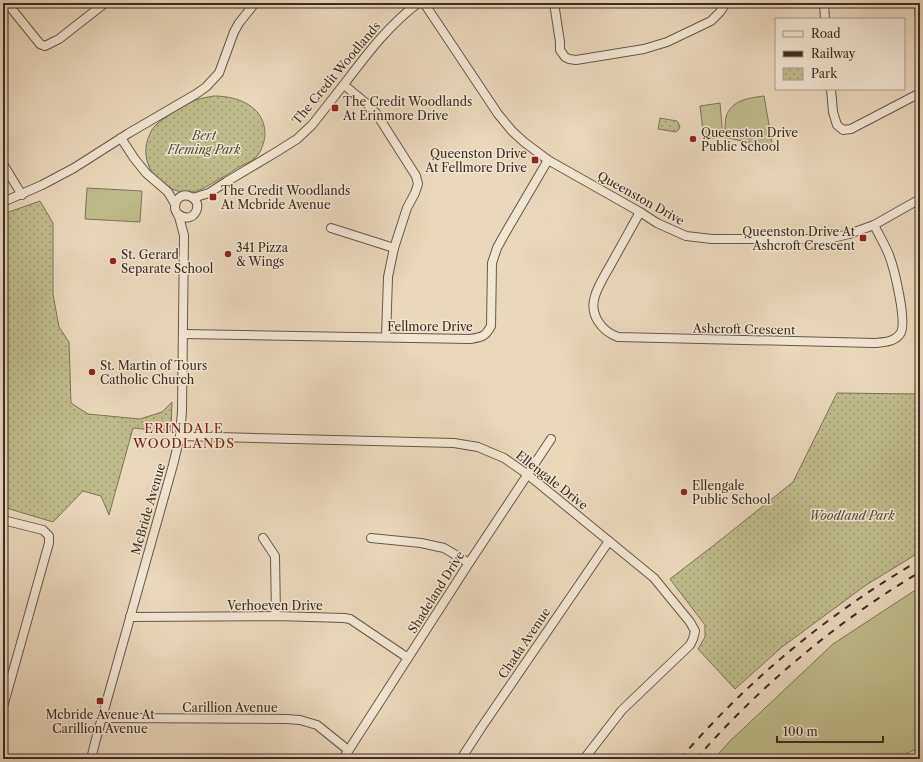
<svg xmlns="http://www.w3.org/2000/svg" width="923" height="762" viewBox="0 0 923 762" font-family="'Libre Caslon Text',serif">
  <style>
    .grass { fill: #bebc8a; stroke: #7c7456 }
    .park { fill: url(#park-dots); stroke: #7c7456 }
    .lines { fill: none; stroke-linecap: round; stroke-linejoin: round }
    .minor-casing { stroke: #665847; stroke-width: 10 }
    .minor { stroke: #f1e6d2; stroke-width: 8 }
    .rail { stroke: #3b2d21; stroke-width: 2; stroke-dasharray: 7 7; stroke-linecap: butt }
    .poi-dot { fill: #8f2418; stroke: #f1e6d2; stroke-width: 1.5 }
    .labels { text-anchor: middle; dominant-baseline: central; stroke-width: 3; stroke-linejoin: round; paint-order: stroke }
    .street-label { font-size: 12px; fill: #3b2d21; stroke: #f1e6d2 }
    .poi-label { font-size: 12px; fill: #3b2d21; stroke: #f1e6d2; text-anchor: start }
    .park-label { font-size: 12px; font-style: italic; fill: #554a36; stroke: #f1e6d2 }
    .neighbourhood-label { font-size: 13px; letter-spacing: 1px; fill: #7a1f14; stroke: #f1e6d2 }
  </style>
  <defs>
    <pattern id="park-dots" width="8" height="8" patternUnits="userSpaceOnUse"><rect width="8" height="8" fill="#bebc8a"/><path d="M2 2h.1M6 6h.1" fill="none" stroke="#9c9970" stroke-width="1.8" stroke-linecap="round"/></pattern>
  </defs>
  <rect width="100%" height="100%" fill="#e9d8ba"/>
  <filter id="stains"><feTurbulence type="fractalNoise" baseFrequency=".005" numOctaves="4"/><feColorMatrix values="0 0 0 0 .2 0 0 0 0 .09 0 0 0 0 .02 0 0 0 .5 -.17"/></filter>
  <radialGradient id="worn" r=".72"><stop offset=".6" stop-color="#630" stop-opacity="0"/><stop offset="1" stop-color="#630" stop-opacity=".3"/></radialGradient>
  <g class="grass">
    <path d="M764 96 772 142 767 147 724 137C725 131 725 123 726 117 731 100 749 98 764 96Z"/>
    <path d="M720 103 723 137 704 139 700 106Z"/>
    <path d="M87 188 142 191 140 222 85 219Z"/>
    <path d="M920 587V747L896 759H714L729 742 833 644Z"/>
  </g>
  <g class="park">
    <path d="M214 96C239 96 266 107 265 136 264 143 261 153 255 158 251 162 244 164 239 167 227 175 215 182 202 189 196 191 191 193 184 192 156 190 137 159 150 134 151 130 154 127 157 124 163 118 188 103 196 100 202 98 208 97 214 96Z"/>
    <path d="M660 118 677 121 680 126 679 129 676 132 658 129Z"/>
    <path d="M40 201 53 223V294L59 327 69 342 71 403 88 414 140 419 162 412 172 402 171 432 133 428 109 515 101 496 83 491 53 522 3 507V214Z"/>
    <path d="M837 393 920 394V552L866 585 782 647 735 689 698 649 705 637V625L670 579 718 542 793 482Z"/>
  </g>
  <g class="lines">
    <g class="minor-casing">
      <g id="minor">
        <path d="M7 3 40 44 45 46 59 39 105 3"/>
        <path d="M424 3 498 114 512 131 524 142 548 160 640 212 657 223 686 236 712 239H828L849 234 874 225 920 199"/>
        <path d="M554 3 560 42V50L565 57 569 59 576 60 644 49 667 42 711 21 720 12 724 6V3"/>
        <path d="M824 3 825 19"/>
        <path d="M919 3 920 20"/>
        <path d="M344 85 366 103 376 113 416 176 418 184 415 193 407 208 394 248 388 277 386 337"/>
        <path d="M831 89 833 112 837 125 843 130 851 129 920 93"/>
        <path d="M121 138 134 158 146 173 168 192 175 204"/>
        <path d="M3 164 22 195"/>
        <path d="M193 198 209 193 226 182 278 151 297 139 312 125C323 111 334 97 345 83 368 53 387 27 418 3"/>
        <path d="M3 202 42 185 74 168 129 133 196 94 206 87 219 73 234 32 239 23 255 3"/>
        <path d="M640 212C630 230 620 248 610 266 605 275 598 286 595 296 589 314 601 331 618 337L875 343C885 342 894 342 900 334 908 324 894 268 889 255 885 245 879 235 874 225"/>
        <path d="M331 228 394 248"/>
        <path d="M183 334 470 339C482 337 485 337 491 326L492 263 497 248 503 237 548 160"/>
        <path d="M180 436 454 443 478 447 504 458 527 474 654 578 690 622 695 631 693 639 690 645 622 710 584 759"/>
        <path d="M3 520 43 530 49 536V543L3 707"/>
        <path d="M263 538 275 556 276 616"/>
        <path d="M371 538 421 543 444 548 469 563"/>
        <path d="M130 617 276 616 344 618 350 619 408 658"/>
        <path d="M102 718 287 719 300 720 317 725 348 750"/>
        <path d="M91 759 96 739 173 465 180 436 182 411 184 235C182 229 181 223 179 217 178 214 175 211 175 208 175 204 177 199 180 197 183 195 186 195 189 196 206 201 194 227 178 214"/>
        <path d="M343 759 469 563 551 439"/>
        <path d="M461 759 481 728 609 541"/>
      </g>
    </g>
    <use href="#minor" class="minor"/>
    <g class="rail">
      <path d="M680 759C749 679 829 613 920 560"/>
      <path d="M696 759C760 686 836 622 920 572"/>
    </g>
  </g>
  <g class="poi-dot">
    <rect x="331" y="104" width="8" height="8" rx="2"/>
    <circle cx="693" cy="139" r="4"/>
    <rect x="531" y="156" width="8" height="8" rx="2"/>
    <rect x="209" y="193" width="8" height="8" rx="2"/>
    <rect x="859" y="234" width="8" height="8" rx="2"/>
    <circle cx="228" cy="254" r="4"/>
    <circle cx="113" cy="261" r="4"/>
    <circle cx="92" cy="372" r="4"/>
    <circle cx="684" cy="492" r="4"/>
    <rect x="96" y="697" width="8" height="8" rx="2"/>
  </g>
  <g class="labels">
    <g class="street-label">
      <text transform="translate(336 73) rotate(-50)">The Credit Woodlands</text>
      <text transform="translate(641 198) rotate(29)">Queenston Drive</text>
      <text x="430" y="326">Fellmore Drive</text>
      <text transform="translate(744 329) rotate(1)">Ashcroft Crescent</text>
      <text transform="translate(552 480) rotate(38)">Ellengale Drive</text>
      <text transform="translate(148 509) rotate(-74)">McBride Avenue</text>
      <text transform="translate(436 592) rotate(-58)">Shadeland Drive</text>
      <text x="275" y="605">Verhoeven Drive</text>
      <text transform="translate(524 643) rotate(-56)">Chada Avenue</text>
      <text x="230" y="707">Carillion Avenue</text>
    </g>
    <g class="poi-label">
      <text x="343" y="101">The Credit Woodlands<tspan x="343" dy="14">At Erinmore Drive</tspan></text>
      <text x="701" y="132">Queenston Drive<tspan x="701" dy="14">Public School</tspan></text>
      <text x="527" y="153" text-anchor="end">Queenston Drive<tspan x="527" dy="14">At Fellmore Drive</tspan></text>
      <text x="221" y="190">The Credit Woodlands<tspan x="221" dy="14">At Mcbride Avenue</tspan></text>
      <text x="855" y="231" text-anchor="end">Queenston Drive At<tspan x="855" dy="14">Ashcroft Crescent</tspan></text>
      <text x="236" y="247">341 Pizza<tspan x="236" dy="14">&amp; Wings</tspan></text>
      <text x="121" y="254">St. Gerard<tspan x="121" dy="14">Separate School</tspan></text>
      <text x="100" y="365">St. Martin of Tours<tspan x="100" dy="14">Catholic Church</tspan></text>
      <text x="692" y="485">Ellengale<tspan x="692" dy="14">Public School</tspan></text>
      <text x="100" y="714" text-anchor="middle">Mcbride Avenue At<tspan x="100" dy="14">Carillion Avenue</tspan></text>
    </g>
    <g class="park-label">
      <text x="204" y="135">Bert<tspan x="204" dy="14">Fleming Park</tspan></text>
      <text x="852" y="515">Woodland Park</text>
    </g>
    <g class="neighbourhood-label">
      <text x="184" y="428">ERINDALE<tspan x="184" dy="15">WOODLANDS</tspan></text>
    </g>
  </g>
  <rect width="923" height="762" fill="none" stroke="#e9d8ba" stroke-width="16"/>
  <rect x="4" y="4" width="915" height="754" fill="none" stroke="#3b2d21" stroke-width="2"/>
  <rect x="8" y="8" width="907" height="746" fill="none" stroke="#3b2d21"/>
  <rect x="775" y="18" width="130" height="72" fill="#f1e6d2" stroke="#a89c8b"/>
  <rect x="783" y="31" width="20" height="6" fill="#f1e6d2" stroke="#a89c8b"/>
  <text x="811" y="38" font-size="12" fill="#3b2d21">Road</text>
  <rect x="783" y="51" width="20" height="6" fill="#3b2d21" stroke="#a89c8b"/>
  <text x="811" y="58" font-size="12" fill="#3b2d21">Railway</text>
  <rect x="783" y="68" width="20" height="12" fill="url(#park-dots)" stroke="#a89c8b"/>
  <text x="811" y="78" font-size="12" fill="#3b2d21">Park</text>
  <path d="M777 736v6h106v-6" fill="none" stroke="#3b2d21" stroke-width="2"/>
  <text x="783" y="736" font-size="12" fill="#3b2d21" stroke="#f1e6d2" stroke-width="3" paint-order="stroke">100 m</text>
  <rect width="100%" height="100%" filter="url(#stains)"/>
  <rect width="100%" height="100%" fill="url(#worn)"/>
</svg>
